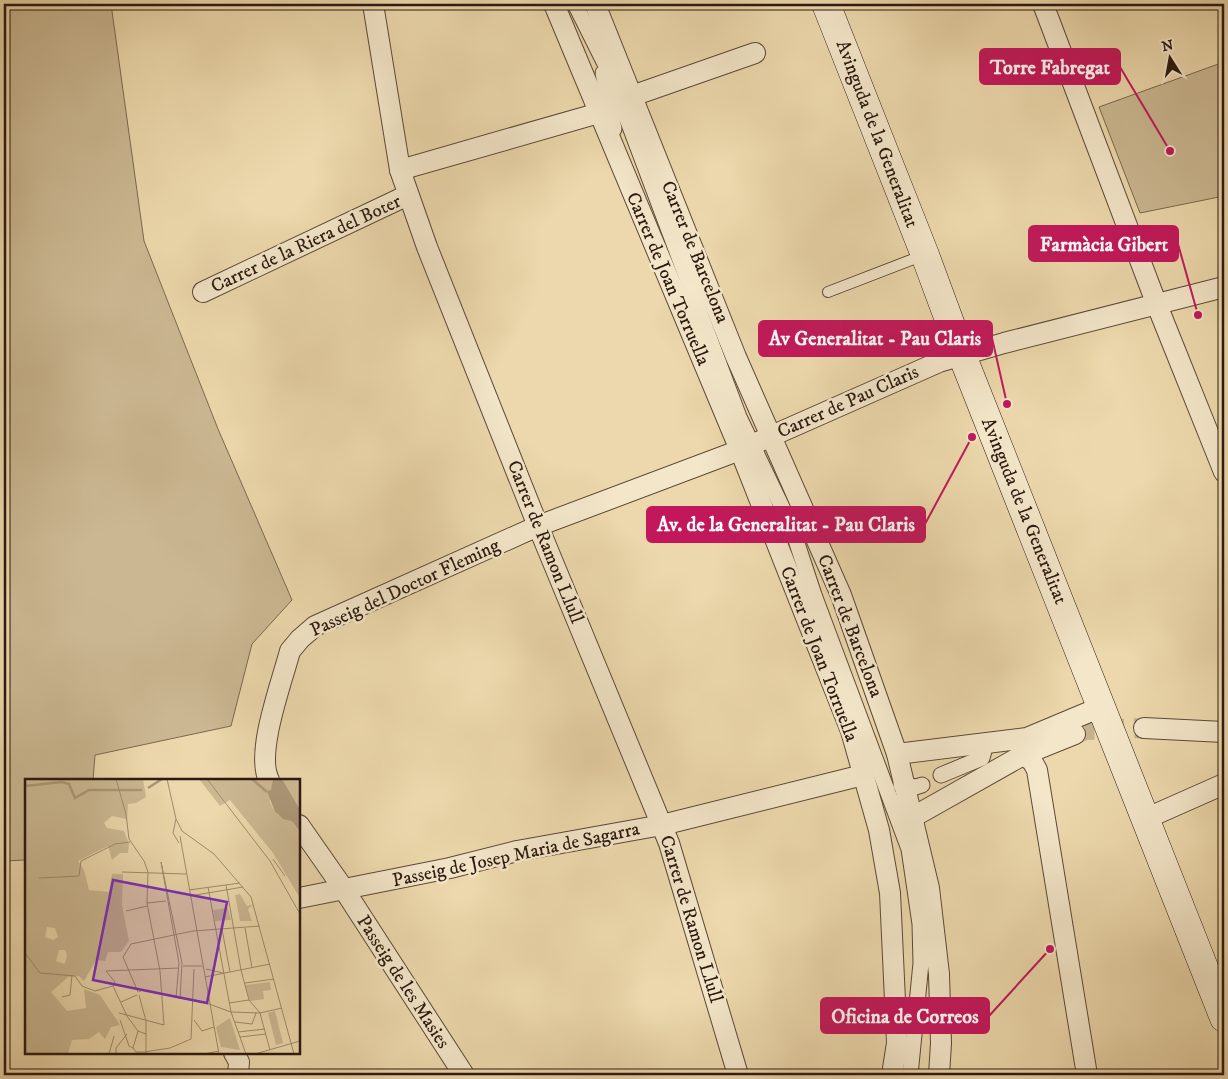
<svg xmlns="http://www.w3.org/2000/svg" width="1228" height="1079" viewBox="0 0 1228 1079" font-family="'IM FELL DW Pica',serif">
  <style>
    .green { fill: #cbb892; stroke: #7c6852 }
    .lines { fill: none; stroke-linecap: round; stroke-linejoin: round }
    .minor-tunnel { stroke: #c6b28d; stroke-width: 20; stroke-dasharray: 20 10; stroke-linecap: butt }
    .service-casing { stroke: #5c4938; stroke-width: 12 }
    .pedestrian-casing { stroke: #5c4938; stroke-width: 17 }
    .minor-casing { stroke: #5c4938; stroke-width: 22 }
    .secondary-casing { stroke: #2c1911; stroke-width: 29 }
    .service { stroke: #f3e6c9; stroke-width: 10 }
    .pedestrian { stroke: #f3e6c9; stroke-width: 15 }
    .minor { stroke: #f3e6c9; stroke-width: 20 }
    .secondary { stroke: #f3e6c9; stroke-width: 28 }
    .labels { text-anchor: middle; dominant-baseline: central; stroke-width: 5; stroke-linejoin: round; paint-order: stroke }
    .street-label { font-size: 19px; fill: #2c1911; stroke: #f3e6c9 }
    .inset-river { fill: none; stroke: #ab9777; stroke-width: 2.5 }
    .inset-road { fill: none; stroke: #9f8c6e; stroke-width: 1 }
    .view { fill: #7b2cbf; fill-opacity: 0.15; stroke: #7b2cbf; stroke-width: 2.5 }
    .inset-edge { fill: none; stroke: #2c1911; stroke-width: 2.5 }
    .leader { fill: none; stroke: #c2185b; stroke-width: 2 }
    .callout-dot { fill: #c2185b; stroke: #f3e6c9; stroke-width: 2 }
    .callout { fill: #c2185b; stroke: #c2185b; stroke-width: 2 }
    .callout-label { font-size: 20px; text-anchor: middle; font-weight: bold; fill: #fff }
  </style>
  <rect width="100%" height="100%" fill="#ecd8ac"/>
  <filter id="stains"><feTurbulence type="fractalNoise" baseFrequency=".004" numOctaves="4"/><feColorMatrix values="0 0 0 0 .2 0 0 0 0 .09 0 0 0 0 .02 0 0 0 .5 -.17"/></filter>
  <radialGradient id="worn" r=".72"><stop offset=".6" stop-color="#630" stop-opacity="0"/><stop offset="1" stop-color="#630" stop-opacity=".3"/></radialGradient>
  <g class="green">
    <path d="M4 4H111L144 241 218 429 292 600 252 644 231 726 95 755 93 780H26V860L4 861Z"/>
    <path d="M1224 62V196L1140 213 1099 107Z"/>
  </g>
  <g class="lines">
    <path class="minor-tunnel" d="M1075 734 1086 730 1144 728"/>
    <g class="service-casing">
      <path id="service" d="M828 292 924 255"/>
    </g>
    <g class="pedestrian-casing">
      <g id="pedestrian">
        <path d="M575 4 611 76 739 417 792 528 814 595 909 849 920 924 921 963 910 1075"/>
        <path d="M603 73 614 129"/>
        <path d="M941 775 982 758 986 744"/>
        <path d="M901 785 916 787 922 785"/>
      </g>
    </g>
    <g class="minor-casing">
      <g id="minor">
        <path d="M373 4 400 170 427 247 538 526 669 843 738 1075"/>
        <path d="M554 4 740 450 851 731 879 830 890 893 897 1043 892 1075"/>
        <path d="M595 4 736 357 841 595 897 754 929 888 939 974 941 1043 939 1075"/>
        <path d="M1043 4 1157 305 1224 472"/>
        <path d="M632 96 755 53"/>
        <path d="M400 170 599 113"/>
        <path d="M203 292 408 195"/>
        <path d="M1144 728 1224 732"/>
        <path d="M897 754 1027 738 1101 707"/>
        <path d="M1023 755 1032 761 1037 770 1087 1075"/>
        <path d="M269 780C255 753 282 682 290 651L300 639 315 626 538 526 740 450 939 362 1004 343 1224 287"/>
        <path d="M913 817 1023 755 1075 734"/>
        <path d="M1145 819 1224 784"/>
        <path d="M299 825 343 888 464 1075"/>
        <path d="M299 898 450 868 517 851 662 825 863 775"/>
        <path d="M234 1053 239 1062 238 1075"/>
      </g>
    </g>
    <g class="secondary-casing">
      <path id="secondary" d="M826 4 925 255 962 355 1224 1018"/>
    </g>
    <use href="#service" class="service"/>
    <use href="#pedestrian" class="pedestrian"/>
    <use href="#minor" class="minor"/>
    <use href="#secondary" class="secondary"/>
  </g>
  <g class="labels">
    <g class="street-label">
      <text transform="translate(877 134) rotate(69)">Avinguda de la Generalitat</text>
      <text transform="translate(306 244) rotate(-25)">Carrer de la Riera del Boter</text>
      <text transform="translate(695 252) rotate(68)">Carrer de Barcelona</text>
      <text transform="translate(668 279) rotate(67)">Carrer de Joan Torruella</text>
      <text transform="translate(848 402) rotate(-24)">Carrer de Pau Claris</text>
      <text transform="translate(1024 511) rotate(68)">Avinguda de la Generalitat</text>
      <text transform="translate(545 542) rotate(68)">Carrer de Ramon Llull</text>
      <text transform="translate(405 588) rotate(-25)">Passeig del Doctor Fleming</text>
      <text transform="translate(850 626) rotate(69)">Carrer de Barcelona</text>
      <text transform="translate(819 654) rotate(69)">Carrer de Joan Torruella</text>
      <text transform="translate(516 855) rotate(-12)">Passeig de Josep Maria de Sagarra</text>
      <text transform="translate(691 919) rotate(73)">Carrer de Ramon Llull</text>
      <text transform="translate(403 982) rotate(57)">Passeig de les Masies</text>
    </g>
  </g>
  <g transform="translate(25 779)">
    <rect width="275" height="275" fill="#ecd8ac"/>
    <path d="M0 0H118L121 18 111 24 103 25 102 40 87 37 79 44 82 49 99 52 104 65 103 74H95L87 81 83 67 53 82 59 91 64 111 84 113 87 95H98L97 126 104 162 96 173H83L80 182 71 181 59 202 54 197 43 198 26 213 42 232 61 229 59 210 75 216 95 246 86 248 80 260 74 253 64 260 47 261 43 275H0ZM22 148 30 149 33 158 28 161 20 158ZM34 171H40L42 176 40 185 31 182ZM174 0H248L245 23 250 33 268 43 275 53V119L248 74 205 21 195 27ZM257 0H275V31L269 23ZM215 115 222 127 229 125 223 130 227 142H215L210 116ZM203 129 206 141 190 142 188 131ZM245 203 246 211 238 212 239 220 225 222 220 206ZM250 232 258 264 251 266 243 234ZM205 239 215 271 196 268 191 248Z" fill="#cbb892" fill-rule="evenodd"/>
    <path d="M248 0H257L275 31V53L268 43 250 33 242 12 246 11Z" fill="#ab9777"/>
    <path class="inset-river" d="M227 0 242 13M0 7 37 3 44 5 50 19 64 11H117M123 9 137 0M252 32 259 39 275 42"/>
    <path class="inset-road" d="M91 0 101 35 104 60 119 82 123 93 122 124 135 192 139 246 94 234M142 0 151 40 148 54 154 64M182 0 245 82 275 135M151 40 157 52 189 75 226 118 269 275M155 57 194 275M248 80 260 97M97 93 161 95M14 99 54 97 56 82 90 65 105 63M201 106 216 191 224 221 235 234 245 271M183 108 206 233 221 275M164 111 215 104M165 117 218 108M122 124 141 122M101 132 122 127M220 149 227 189M197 150 205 193M0 174 15 194 50 197 57 207 70 212 88 207M158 187H177M181 190 198 194M180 198 245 185M220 204 249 200M113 213 98 178 106 165 168 152 235 147M114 213 117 211 184 225 206 233 235 234 257 229M114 216 121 242V274M37 218 45 216 47 196M151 219 154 184 136 83 157 184 155 220M96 223 112 216M204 224 224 221M95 241 104 267 108 269 113 252M169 241 177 252 189 248M210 243 227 245 231 234M213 253 240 250M121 255 113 252 102 237 88 207 90 203 81 192 154 189M215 258 241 255M108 269 111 273H119L145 269 166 260 169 190M84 275 89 257M91 275V269L102 255M179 275 194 272M230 275 275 262"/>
    <path class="view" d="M88 101 202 123 182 224 68 201Z"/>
    <rect width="275" height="275" class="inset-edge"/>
  </g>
  <path class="leader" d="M1170 151L1120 67M1198 315L1178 244M1007 404L992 338M972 437L925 524M1050 949L989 1016"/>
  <g class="callout-dot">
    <circle cx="1170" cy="151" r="5"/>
    <circle cx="1198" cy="315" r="5"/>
    <circle cx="1007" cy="404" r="5"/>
    <circle cx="972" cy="437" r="5"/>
    <circle cx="1050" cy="949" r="5"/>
  </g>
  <g class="callout">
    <rect x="980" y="49" width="140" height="35" rx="5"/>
    <rect x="1029" y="226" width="149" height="35" rx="5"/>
    <rect x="759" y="321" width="233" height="35" rx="5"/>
    <rect x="647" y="507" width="278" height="35" rx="5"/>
    <rect x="821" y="998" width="168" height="35" rx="5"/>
  </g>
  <g class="callout-label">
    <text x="1050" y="74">Torre Fabregat</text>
    <text x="1104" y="251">Farmàcia Gibert</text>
    <text x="875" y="345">Av Generalitat - Pau Claris</text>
    <text x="786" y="531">Av. de la Generalitat - Pau Claris</text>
    <text x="905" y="1023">Oficina de Correos</text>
  </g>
  <rect width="1228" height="1079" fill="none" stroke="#ecd8ac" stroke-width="20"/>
  <rect x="5" y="5" width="1218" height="1069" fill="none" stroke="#2c1911" stroke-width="2.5"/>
  <rect x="10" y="10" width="1208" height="1059" fill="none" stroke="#2c1911"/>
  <g transform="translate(1170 58) rotate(349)" stroke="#f3e6c9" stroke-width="4" paint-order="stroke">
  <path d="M0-4L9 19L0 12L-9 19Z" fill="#2c1911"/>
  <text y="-8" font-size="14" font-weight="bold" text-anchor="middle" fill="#2c1911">N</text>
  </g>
  <rect width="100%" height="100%" filter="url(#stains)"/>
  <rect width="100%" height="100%" fill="url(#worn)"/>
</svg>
